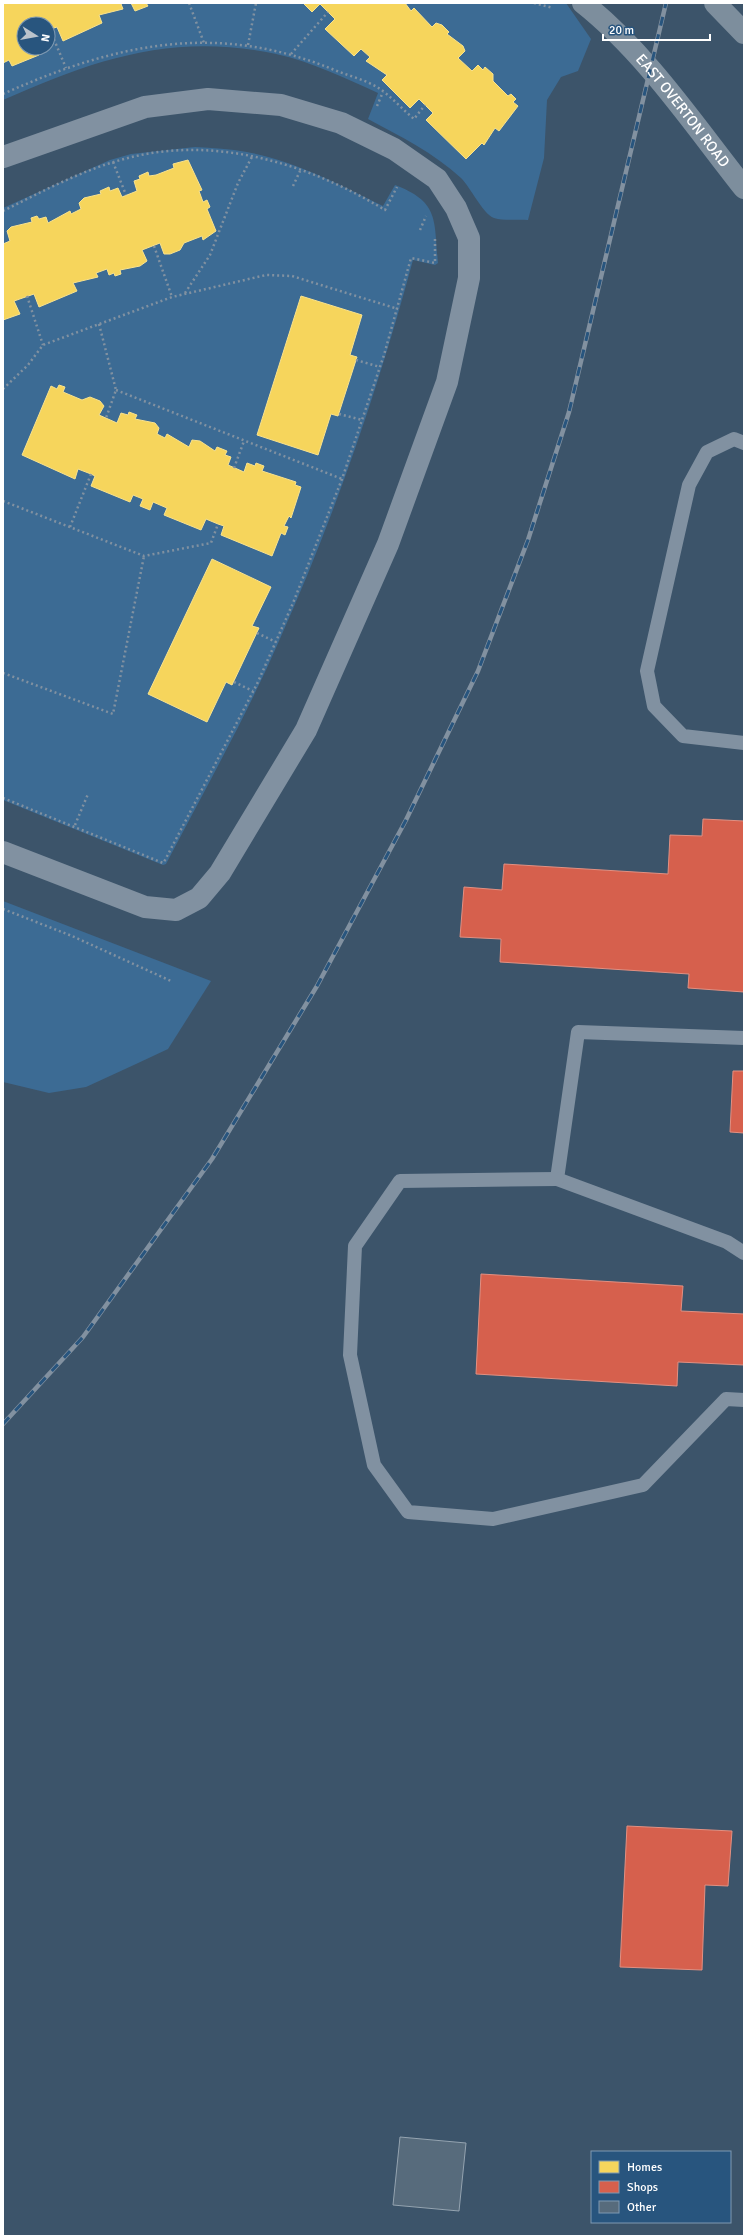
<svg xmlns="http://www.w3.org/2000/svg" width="747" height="2239" viewBox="0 0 747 2239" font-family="Signika,sans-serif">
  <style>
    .green { fill: #3c6b94; fill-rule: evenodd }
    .homes { fill: #f6d55c; stroke: #f9e28d }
    .shops { fill: #d6604d; stroke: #e29082 }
    .building { fill: #576b7c; stroke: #94a3b0 }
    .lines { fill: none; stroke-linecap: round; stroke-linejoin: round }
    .path { stroke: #8191a1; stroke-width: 2.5; stroke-dasharray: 2 3; stroke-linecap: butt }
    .lane { stroke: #8191a1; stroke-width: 14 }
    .street { stroke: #8191a1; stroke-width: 22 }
    .secondary { stroke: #7d8e9d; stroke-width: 22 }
    .rail-casing { stroke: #8291a0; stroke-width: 4.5 }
    .rail { stroke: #28557e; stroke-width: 3; stroke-dasharray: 9; stroke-linecap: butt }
    .labels { text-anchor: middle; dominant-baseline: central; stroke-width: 4; stroke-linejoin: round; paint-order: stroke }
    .street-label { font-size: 15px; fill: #fff; stroke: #28557e }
  </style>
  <rect width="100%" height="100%" fill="#3c546a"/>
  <g class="green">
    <path d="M3 3H566L591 39 578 71 561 77 547 100 544 158 528 220C517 219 504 221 494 218 483 214 471 188 461 178 434 153 400 136 368 119L378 93C345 78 312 62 276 54 174 32 95 59 3 100ZM24 24H48V48H24Z"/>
    <path d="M195 147C213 148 230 149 247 152 295 161 340 185 383 206L395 185C440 202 434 221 438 263L435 265 413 260C378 390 334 518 279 641 246 717 204 791 166 864L163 865 3 800V208L110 160 131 154Z"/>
    <path d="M3 901 211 981 168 1049 136 1064 86 1087 49 1093 3 1082Z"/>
  </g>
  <g class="homes">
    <path d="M3 3H124L121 4 123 9 99 15 102 23 63 41 57 27 48 30V24H24V48H40L37 49 39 55 12 66 9 60 3 63Z"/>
    <path d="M131 3H146L148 6 135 11Z"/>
    <path d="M303 3H405L411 11 414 8 432 27 436 23 442 25 449 32 447 34 463 46 465 51 458 58 472 71 478 65 483 70 485 67 493 74V81L508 96 511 94 516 99 513 102 518 106 499 131 495 128 484 145 482 143 466 159 426 120 433 113 419 99 410 108 382 80 387 75 366 61 370 57 361 49 354 56 325 29 335 19 320 4 312 12Z"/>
    <path d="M188 160 202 190 199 191 203 202 207 200 210 207 207 209 216 231 203 240 202 236 184 243 180 250 170 254H164L160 243 142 250 147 261 140 266 120 270 121 274 115 276 114 273 109 275 107 269 96 273 98 277 73 283 77 291 39 307 34 294 14 301 20 314 3 320V244L10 241 7 231 11 227 32 222 31 218 37 216 39 219 46 217 48 223 70 211 71 214 81 209 79 203 84 198 101 194 100 191 109 187 110 191 118 188 122 197 137 191 134 181 140 179 139 176 148 172 149 176 156 175 174 168 173 164Z"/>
    <path d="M301 296 362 315 350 355 357 357 338 416 331 414 318 455 257 435Z"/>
    <path d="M59 385 65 387 63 392 82 400 90 397 100 401 104 406 99 415 117 423 121 413 128 415 129 412 137 415 135 419 155 423 159 428 157 434 165 438 167 434 189 447 192 440 200 441 215 451 217 447 227 451 225 455 231 457 228 465 244 472 247 463 255 466 256 463 264 466 262 471 296 482 295 485 301 487 291 518 289 516 284 526 288 527 285 535 281 533 272 556 221 535 224 526 218 524 206 519 201 530 164 515 167 508 153 502 150 510 140 506 143 499 133 495 130 502 91 486 95 476 91 474 78 469 75 479 22 455 51 386 57 389Z"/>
    <path d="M212 559 271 587 252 626 259 628 232 685 226 682 207 722 148 694Z"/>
  </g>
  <g class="shops">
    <path d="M703 819 744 821V992L688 988 689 974 500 962 501 939 460 937 464 887 502 890 504 864 668 874 670 835 702 836Z"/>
    <path d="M733 1071H744V1133L730 1132Z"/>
    <path d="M481 1274 683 1286 681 1311 744 1314V1365L678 1362 677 1386 476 1374Z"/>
    <path d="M627 1826 732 1831 728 1886 705 1885 702 1970 620 1967Z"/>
  </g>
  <path class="building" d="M400 2137 466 2143 459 2211 393 2205Z"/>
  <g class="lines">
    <g class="path">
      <path d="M189 3 204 43"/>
      <path d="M534 3 553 8"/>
      <path d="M50 30 66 68"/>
      <path d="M248 45 256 3"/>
      <path d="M291 54 328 12"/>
      <path d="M3 94C117 43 218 21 337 71 350 76 365 80 377 87 390 95 402 109 414 119L425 105"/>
      <path d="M377 106 383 92"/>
      <path d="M113 162 126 195"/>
      <path d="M293 186 300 171"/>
      <path d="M3 211C43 191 84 169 128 158 216 135 309 164 385 210L397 187"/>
      <path d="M420 230 426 216"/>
      <path d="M154 246 172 297"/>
      <path d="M185 293 210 255 238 183 253 155"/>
      <path d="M27 296 43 345"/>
      <path d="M99 324 116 390 106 418"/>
      <path d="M356 360 380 367"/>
      <path d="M3 389 28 365 43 345 172 297 266 275 292 276 398 309"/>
      <path d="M116 390 342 479"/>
      <path d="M339 414 362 420"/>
      <path d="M234 468 244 441"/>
      <path d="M3 501 144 556 211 543 218 524"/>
      <path d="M70 527 91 474"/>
      <path d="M257 633 276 642"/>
      <path d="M3 673 113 714 144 556"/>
      <path d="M234 682 253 691"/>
      <path d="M3 798 163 863 164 862 257 684 293 603 342 479 384 355 411 258 435 263V238"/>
      <path d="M75 825 88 794"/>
      <path d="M3 909 72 936 171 981"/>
    </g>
    <g class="lane">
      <path d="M744 443 734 439 707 452 689 485 647 671 654 706 683 736 744 743"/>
      <path d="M744 1038 578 1032 557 1179 727 1242 744 1253"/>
      <path d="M557 1179 400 1181 355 1246 350 1355 374 1465 408 1512 493 1519 643 1485 726 1399 744 1400"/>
    </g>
    <path class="street" d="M3 157 145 107 208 99 281 105 341 123 394 149 437 179 456 208 469 238V278L447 382 388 544 306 730 220 873 199 898 176 910 145 907 3 852"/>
    <g class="secondary">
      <path id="s1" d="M583 3C646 53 694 125 744 188"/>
      <path d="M715 3 744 33"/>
    </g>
    <g class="rail-casing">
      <path id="rail" d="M3 1424 83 1337 212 1159 317 986 406 820 478 671 528 540 569 412 666 3"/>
    </g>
    <use href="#rail" class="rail"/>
  </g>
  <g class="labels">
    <g class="street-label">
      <text stroke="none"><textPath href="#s1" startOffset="147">EAST OVERTON ROAD</textPath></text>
    </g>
  </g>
  <rect width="747" height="2239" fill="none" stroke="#ffffff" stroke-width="8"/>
  <rect x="591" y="2151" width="140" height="72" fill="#28557e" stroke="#7e99b2"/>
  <rect x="599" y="2161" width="20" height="12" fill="#f6d55c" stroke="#7e99b2"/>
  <text x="627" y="2171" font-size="12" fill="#ffffff">Homes</text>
  <rect x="599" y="2181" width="20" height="12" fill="#d6604d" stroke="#7e99b2"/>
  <text x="627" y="2191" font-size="12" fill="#ffffff">Shops</text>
  <rect x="599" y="2201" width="20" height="12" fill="#576b7c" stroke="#7e99b2"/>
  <text x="627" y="2211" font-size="12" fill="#ffffff">Other</text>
  <g transform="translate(36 36) rotate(101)"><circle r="19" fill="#28557e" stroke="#7e99b2"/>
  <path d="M0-3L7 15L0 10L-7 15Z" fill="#bbc3cb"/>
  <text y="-6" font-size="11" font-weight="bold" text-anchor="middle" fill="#ffffff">N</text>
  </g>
  <path d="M603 34v6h107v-6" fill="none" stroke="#ffffff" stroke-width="2"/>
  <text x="609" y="34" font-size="12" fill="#ffffff" stroke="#28557e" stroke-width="3" paint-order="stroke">20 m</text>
</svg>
